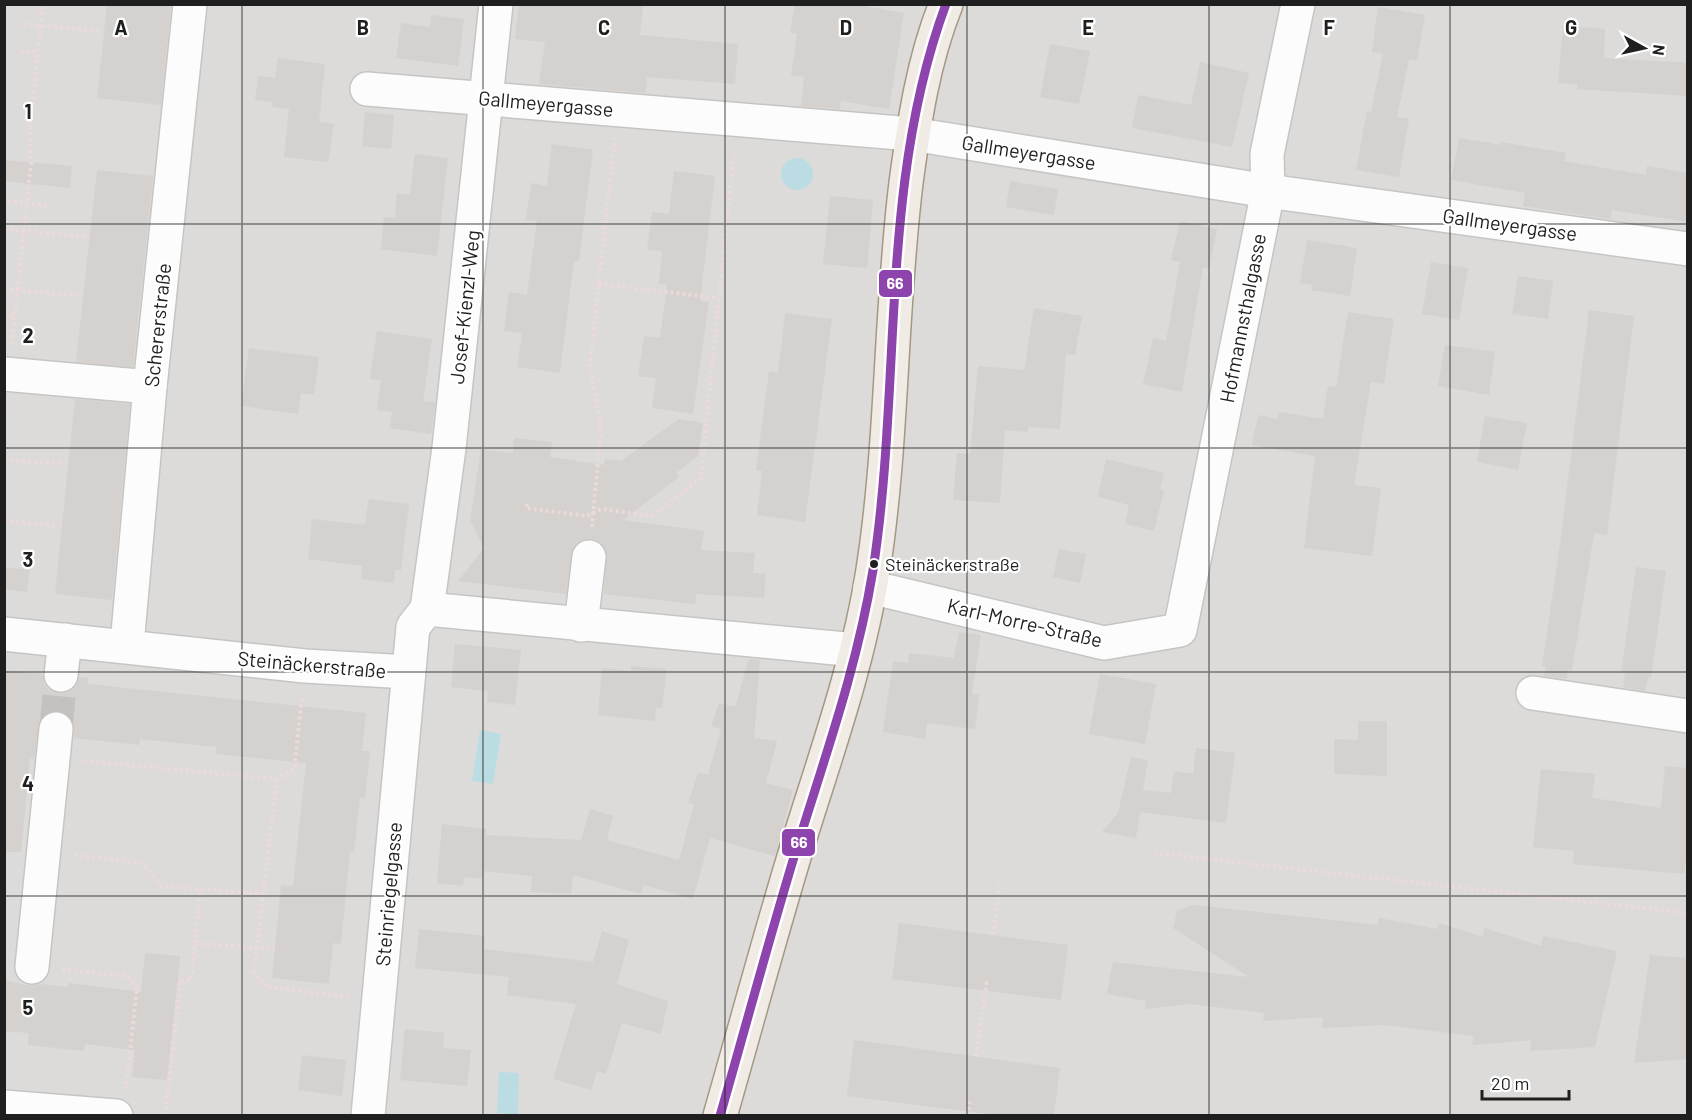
<svg xmlns="http://www.w3.org/2000/svg" width="1692" height="1120" viewBox="0 0 1692 1120" font-family="Barlow,sans-serif">
  <style>
    .residential { fill: #dcdbd9 }
    .water { fill: #badce2 }
    .building { fill: #d4d1cf }
    .lines { fill: none; stroke-linecap: round; stroke-linejoin: round }
    .minor-tunnel { stroke: #c4c2c0; stroke-width: 33; stroke-dasharray: 33 16; stroke-linecap: butt }
    .minor-casing { stroke: #c6c5c4; stroke-width: 36 }
    .major-casing { stroke: #a49784; stroke-width: 36 }
    .path { stroke: #ebdad9; stroke-width: 4; stroke-dasharray: 3 3; stroke-linecap: butt }
    .minor { stroke: #fcfcfc; stroke-width: 33 }
    .major { stroke: #f1ebe5; stroke-width: 33 }
    .bus-1-casing { stroke: #fff; stroke-width: 14 }
    .bus-1 { stroke: #8e44ad; stroke-width: 9 }
    .grid { fill: none; stroke: #1f1f1f; stroke-width: 1.5; stroke-opacity: 0.55 }
    .bus-dot { fill: #1f1f1f; stroke: #fff; stroke-width: 2 }
    .labels { text-anchor: middle; dominant-baseline: central; stroke-width: 4.5; stroke-linejoin: round; paint-order: stroke }
    .bus-label { font-size: 18px; fill: #1f1f1f; stroke: #fff; text-anchor: start }
    .street-label { font-size: 20px; fill: #1f1f1f; stroke: #fff }
    .grid-label { font-size: 20px; text-anchor: middle; font-weight: bold; fill: #1f1f1f; stroke: #fff; stroke-width: 4.5; stroke-linejoin: round; paint-order: stroke }
    .line-badge { stroke: #fff; stroke-width: 2 }
    .badge-label { font-size: 16px; text-anchor: middle; font-weight: bold; fill: #fff }
  </style>
  <rect width="100%" height="100%" fill="#edebe8"/>
  <path class="residential" d="M5 5H1687V1115L5 1116Z"/>
  <g class="water">
    <circle cx="797" cy="174" r="16"/>
    <path d="M480 730 501 734 493 784 472 781Z"/>
    <path d="M499 1072 519 1073 518 1115 497 1113Z"/>
  </g>
  <g class="building">
    <path d="M107 4H171L161 105 97 98Z"/>
    <path d="M519 4H643L640 35 738 44 735 84 647 77 646 93 539 84 545 42 515 39Z"/>
    <path d="M795 4H851L904 13 889 109 841 101 840 109 801 106 804 77 791 75 797 34 790 32Z"/>
    <path d="M1378 7 1425 15 1417 60 1409 59 1397 117 1409 119 1399 177 1356 170 1367 111 1371 112 1383 54 1372 52Z"/>
    <path d="M431 15 464 19 458 66 396 58 401 23 430 27Z"/>
    <path d="M1563 25 1605 29 1604 58 1688 63V96L1577 89V84L1558 83Z"/>
    <path d="M1050 44 1090 51 1079 104 1040 97Z"/>
    <path d="M278 58 325 64 319 122 334 124 328 162 284 157 289 109 272 107 273 102 255 100 258 76 275 78Z"/>
    <path d="M1200 62 1249 73 1232 147 1132 128 1138 95 1191 105Z"/>
    <path d="M365 112 394 115 391 149 362 146Z"/>
    <path d="M1459 138 1501 145V142L1566 153 1564 161 1646 175 1647 166 1688 173V222L1612 210 1610 219 1523 206 1525 193 1451 180Z"/>
    <path d="M552 144 593 150 579 261H574L560 373 517 367 522 333 504 331 509 292 527 295 537 221 526 220 531 183 547 186Z"/>
    <path d="M415 154 448 158 437 256 381 249 384 217 395 218 397 193 410 195Z"/>
    <path d="M4 160 72 166 70 188 4 181Z"/>
    <path d="M97 170 153 176 133 367 76 362Z"/>
    <path d="M674 171 715 176 700 301 709 302 693 414 652 408 656 378 638 376 644 336 660 338 667 285 659 284 662 251 647 250 652 212 669 214Z"/>
    <path d="M1010 181 1058 189 1054 215 1006 207Z"/>
    <path d="M830 196 873 200 867 268 823 264Z"/>
    <path d="M1180 221 1217 229 1209 268 1203 267 1182 392 1143 384 1153 338 1166 341 1180 262 1171 260Z"/>
    <path d="M1307 240 1357 248 1350 296 1311 290 1312 284 1300 283Z"/>
    <path d="M1431 262 1468 268 1459 320 1422 314Z"/>
    <path d="M1518 276 1553 281 1548 319 1512 314Z"/>
    <path d="M1034 308 1082 316 1075 355 1066 354 1060 429 1028 427V432L1005 430 1000 503 953 500 957 453 970 454 978 366 1024 370Z"/>
    <path d="M1589 310 1634 316 1607 535 1594 533 1572 671 1568 670 1567 679 1544 676 1546 667 1542 666 1560 545Z"/>
    <path d="M1348 312 1394 319 1384 384 1371 382 1354 485 1381 488 1372 556 1304 548 1315 456 1252 445 1258 415 1278 419 1279 412 1323 419 1328 386 1336 387Z"/>
    <path d="M785 313 832 319 805 522 757 515 762 471 756 470 769 371 778 373Z"/>
    <path d="M377 331 432 339 423 401 435 402 431 434 390 428 392 412 377 410 381 380 370 379Z"/>
    <path d="M1445 345 1495 352 1489 395 1438 386Z"/>
    <path d="M249 348 319 357 314 395 301 393 298 414 241 406Z"/>
    <path d="M75 399 130 404 112 600 55 594Z"/>
    <path d="M1485 416 1527 423 1518 470 1477 462Z"/>
    <path d="M679 419 703 423 698 456 676 473 679 477 623 520 704 531 701 550 755 553 753 573 766 574 764 598 696 594 695 604 604 594 606 550 600 542 591 538 581 540 574 546 566 594 458 581 484 548 470 520 481 449 513 453 514 438 552 442 550 457 604 465 605 459 621 461Z"/>
    <path d="M1106 459 1164 473 1160 489 1164 490 1154 531 1125 524 1129 505 1098 497Z"/>
    <path d="M369 499 409 504 401 570H395L394 583 361 579 362 566 308 559 312 519 365 525Z"/>
    <path d="M1059 549 1086 554 1080 583 1053 577Z"/>
    <path d="M4 567 30 570 27 592 4 589Z"/>
    <path d="M1636 567 1666 571 1651 678 1648 677 1645 691 1623 687 1625 673H1621Z"/>
    <path d="M959 632 981 635 972 694 979 695 975 729 927 723 925 739 883 732 893 661 908 663 909 653 954 658Z"/>
    <path d="M455 644 521 650 515 705 487 702 488 691 451 687Z"/>
    <path d="M749 659 760 660 754 738 777 741 766 783 793 790 775 856 710 838 693 899 644 885 641 894 573 875 571 894 531 892 532 876 484 871 483 879 464 877 463 886 437 883 442 824 486 829V835L581 840 590 809 613 816 607 840 679 860 694 804 688 803 698 773 708 775 721 729 711 726 719 703 735 707Z"/>
    <path d="M631 666 667 669 662 708H656L655 721 598 715 602 668 631 671Z"/>
    <path d="M4 670 42 674 44 683 49 690 58 693 69 692 76 686 80 677 88 678V684L366 713 362 751H370L365 798 360 797 354 853 350 852 341 944 333 943 329 984 272 978 281 885 293 886 306 763 216 754V747L140 739 139 745 74 738 73 722 67 714 58 710 49 712 40 719 34 759 30 758 21 852H4Z"/>
    <path d="M1100 674 1156 684 1145 744 1089 734Z"/>
    <path d="M1358 721H1387V776L1334 774V739L1358 740Z"/>
    <path d="M1196 748 1235 753 1226 823 1140 812 1136 838 1102 832 1118 813 1131 757 1148 760 1143 790 1171 793 1174 771 1193 774Z"/>
    <path d="M1665 766 1688 768V842L1684 874 1573 864 1574 851 1533 847 1541 769 1595 774 1592 798 1661 808Z"/>
    <path d="M1193 905 1378 925 1379 918 1437 929 1439 923 1483 937 1484 928 1541 946 1543 936 1617 951 1595 1047 1530 1051 1531 1040 1472 1045 1474 1036 1383 1025 1322 1028 1323 1017 1263 1021 1264 1013 1190 1004 1144 1009 1146 1001 1107 994 1113 962 1249 977 1173 928 1177 911Z"/>
    <path d="M899 923 1068 945 1061 1000 892 979Z"/>
    <path d="M419 929 485 936 484 949 593 962 602 931 629 940 617 984 668 1001 661 1034 622 1023 606 1074 597 1071 591 1090 553 1079 576 1004 507 995 509 977 415 968Z"/>
    <path d="M145 953 180 956 167 1080 132 1077 135 1050 85 1044 84 1051 28 1045 29 1033 4 1031V980L31 986 40 984 68 987V983L141 992Z"/>
    <path d="M1650 955 1688 958V1059L1634 1063Z"/>
    <path d="M405 1029 444 1033 443 1048 471 1050 467 1086 400 1080Z"/>
    <path d="M854 1040 1060 1068 1054 1116H1004L847 1096Z"/>
    <path d="M302 1055 346 1060 342 1096 298 1090Z"/>
  </g>
  <g class="lines">
    <path class="minor-tunnel" d="M56 729 61 675"/>
    <g class="minor-casing">
      <g id="minor">
        <path d="M367 89 912 134 1268 191 1688 249"/>
        <path d="M4 374 150 387"/>
        <path d="M870 587 1104 643 1180 630 1268 191 1267 154 1298 4"/>
        <path d="M427 609 449 448 496 4"/>
        <path d="M581 625 589 557"/>
        <path d="M4 634 305 666 408 672"/>
        <path d="M127 645 150 387 190 4"/>
        <path d="M61 675 65 640"/>
        <path d="M1533 693 1688 716"/>
        <path d="M32 967 56 729"/>
        <path d="M4 1107 116 1116"/>
        <path d="M368 1116 413 627 427 609 856 650"/>
      </g>
    </g>
    <g class="major-casing">
      <path id="major" d="M720 1116C745 1029 768 943 794 857 823 762 858 668 873 570 893 442 890 312 906 183 914 123 923 61 946 4"/>
    </g>
    <g class="path">
      <path d="M24 24 100 31"/>
      <path d="M21 51 39 52"/>
      <path d="M8 201 50 206"/>
      <path d="M4 229 89 237"/>
      <path d="M599 284 719 298"/>
      <path d="M4 289 83 296"/>
      <path d="M4 314 15 315"/>
      <path d="M12 344 31 162 30 128 43 4"/>
      <path d="M4 415 5 405"/>
      <path d="M4 460 65 464"/>
      <path d="M527 504 526 508 586 516 601 509 652 516 701 478 734 151"/>
      <path d="M4 521 58 526"/>
      <path d="M592 527 601 427 590 365 615 138"/>
      <path d="M84 761 277 779 294 770 302 697"/>
      <path d="M277 779 254 972 266 987 348 997"/>
      <path d="M1154 853 1688 913"/>
      <path d="M74 855 141 863 162 886 263 894"/>
      <path d="M993 935 1000 884"/>
      <path d="M195 943 274 949"/>
      <path d="M62 970 127 976 137 988 126 1088"/>
      <path d="M976 1056 987 979"/>
      <path d="M165 1116 181 979 191 981 201 888"/>
      <path d="M968 1116 970 1099"/>
    </g>
    <use href="#minor" class="minor"/>
    <use href="#major" class="major"/>
    <g class="bus-1-casing">
      <path id="bus-1" d="M720 1116C745 1029 768 943 794 857 823 762 857 669 873 570 902 383 879 184 946 4"/>
    </g>
    <use href="#bus-1" class="bus-1"/>
  </g>
  <path class="grid" d="M242 4V1116M483 4V1116M725 4V1116M967 4V1116M1209 4V1116M1450 4V1116M4 224H1688M4 448H1688M4 672H1688M4 896H1688"/>
  <circle class="bus-dot" cx="874" cy="564" r="5"/>
  <g class="labels">
    <g class="bus-label">
      <text x="885" y="564">Steinäckerstraße</text>
    </g>
    <g class="street-label">
      <text transform="translate(546 103) rotate(5)">Gallmeyergasse</text>
      <text transform="translate(1029 152) rotate(9)">Gallmeyergasse</text>
      <text transform="translate(1510 224) rotate(8)">Gallmeyergasse</text>
      <text transform="translate(464 307) rotate(-84)">Josef-Kienzl-Weg</text>
      <text transform="translate(1242 318) rotate(-79)">Hofmannsthalgasse</text>
      <text transform="translate(157 325) rotate(-84)">Schererstraße</text>
      <text transform="translate(1025 622) rotate(13)">Karl-Morre-Straße</text>
      <text transform="translate(312 664) rotate(5)">Steinäckerstraße</text>
      <text transform="translate(388 894) rotate(-85)">Steinriegelgasse</text>
    </g>
  </g>
  <g class="grid-label">
    <text x="121" y="35">A</text>
    <text x="363" y="35">B</text>
    <text x="604" y="35">C</text>
    <text x="846" y="35">D</text>
    <text x="1088" y="35">E</text>
    <text x="1329" y="35">F</text>
    <text x="1571" y="35">G</text>
    <text x="28" y="119">1</text>
    <text x="28" y="343">2</text>
    <text x="28" y="567">3</text>
    <text x="28" y="791">4</text>
    <text x="28" y="1015">5</text>
  </g>
  <g class="line-badge">
    <rect x="878" y="269" width="35" height="29" rx="6" fill="#8e44ad"/>
    <rect x="781" y="828" width="35" height="29" rx="6" fill="#8e44ad"/>
  </g>
  <g class="badge-label">
    <text x="895" y="289">66</text>
    <text x="799" y="848">66</text>
  </g>
  <rect width="1692" height="1120" fill="none" stroke="#1f1f1f" stroke-width="12"/>
  <g transform="translate(1644 48) rotate(98)" stroke="#ffffff" stroke-width="4.5" paint-order="stroke">
  <path d="M0-4.5L10 22L0 15L-10 22Z" fill="#1f1f1f"/>
  <text y="-9" font-size="16" font-weight="bold" text-anchor="middle" fill="#1f1f1f">N</text>
  </g>
  <path d="M1482 1090v9h87v-9" fill="none" stroke="#1f1f1f" stroke-width="3"/>
  <text x="1491" y="1090" font-size="18" fill="#1f1f1f" stroke="#ffffff" stroke-width="4.5" paint-order="stroke">20 m</text>
</svg>
